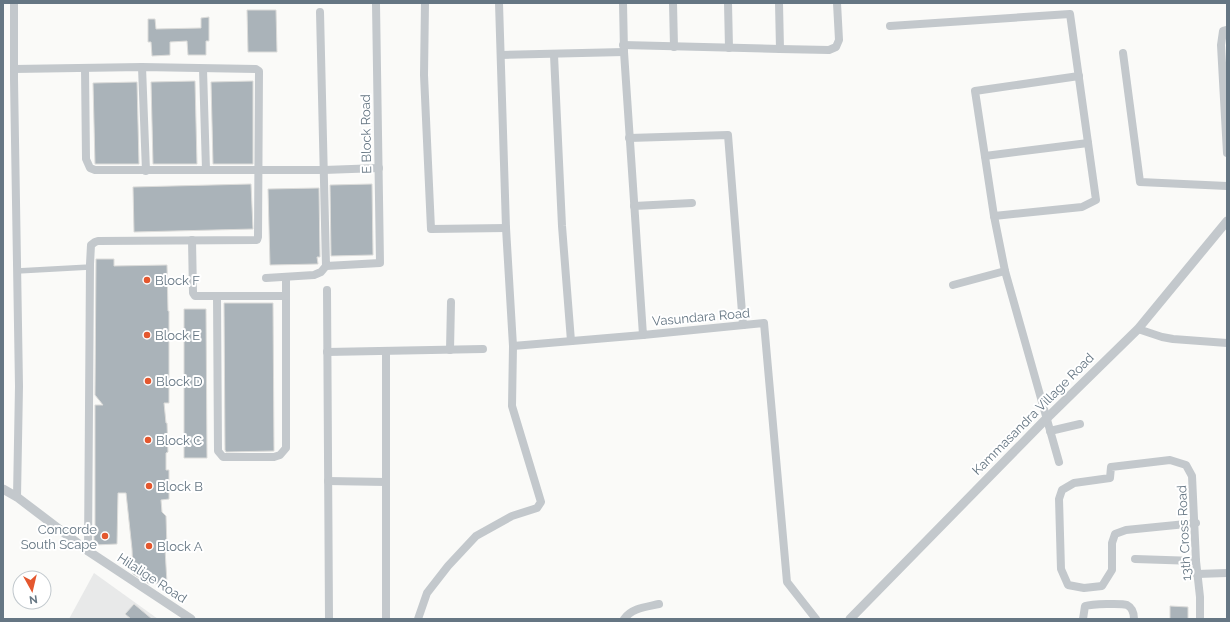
<svg xmlns="http://www.w3.org/2000/svg" width="1230" height="622" viewBox="0 0 1230 622" font-family="Raleway,sans-serif">
  <style>
    .built { fill: #e8e9e9 }
    .building { fill: #aab3b9; stroke: #dcdcda }
    .lines { fill: none; stroke-linecap: round; stroke-linejoin: round }
    .pedestrian { stroke: #c3c8cc; stroke-width: 5.5 }
    .minor { stroke: #c3c8cc; stroke-width: 8 }
    .tertiary { stroke: #c3c8cc; stroke-width: 9 }
    .poi-dot { fill: #e4572e; stroke: #fff; stroke-width: 1.5 }
    .labels { text-anchor: middle; dominant-baseline: central; stroke-width: 4; stroke-linejoin: round; paint-order: stroke }
    .street-label { font-size: 13px; fill: #657683; stroke: #fff }
    .poi-label { font-size: 13px; fill: #657683; stroke: #fff; text-anchor: start }
  </style>
  <rect width="100%" height="100%" fill="#fafaf8"/>
  <path class="built" d="M94 573 158 619H69Z"/>
  <g class="building">
    <path d="M247 10H276L277 52H248Z"/>
    <path d="M209 17V41H206V55H188L187 41 170 42V55L152 56 151 42H148V19H155L156 29 201 28V18Z"/>
    <path d="M195 81 197 164H153L151 82Z"/>
    <path d="M253 81V164H213L211 82Z"/>
    <path d="M137 82 139 164H95L93 83Z"/>
    <path d="M251 184 253 229 134 232 133 187Z"/>
    <path d="M372 184 373 255 331 256 330 185Z"/>
    <path d="M319 188 320 257H317L318 264 270 265 268 189Z"/>
    <path d="M96 259H114V266L167 265 168 311H169V403H164L166 423H167L168 452 166 453V470H169V499L161 500 162 512 166 516 167 549H165L167 583 149 584 133 574 132 549 126 493H118L117 544 94 545V527H95V405H103L95 395Z"/>
    <path d="M224 303H273L274 451 226 452 225 450Z"/>
    <path d="M184 309H206L207 458H184Z"/>
    <path d="M134 604 152 619H131L125 614Z"/>
    <path d="M1170 606 1188 607V619H1170Z"/>
  </g>
  <g class="lines">
    <path class="pedestrian" d="M17 271 90 267"/>
    <g class="minor">
      <path d="M14 3V79L19 386 17 497"/>
      <path d="M425 3 424 75 431 229 506 228"/>
      <path d="M623 3 624 52 643 335 764 323 787 582 816 619"/>
      <path d="M673 3 674 47"/>
      <path d="M728 3 729 48"/>
      <path d="M320 12 326 266 380 263 376 4"/>
      <path d="M890 26 1070 14 1096 200 1082 207 994 216"/>
      <path d="M1227 30 1223 31 1221 45 1227 153"/>
      <path d="M623 45 780 49 779 3"/>
      <path d="M780 49 829 50 836 47 839 40 837 3"/>
      <path d="M1123 53 1140 182 1227 186"/>
      <path d="M501 55 624 52"/>
      <path d="M554 55 562 226 571 341"/>
      <path d="M142 67 146 171"/>
      <path d="M85 68 86 159 90 168 95 170H324L379 168"/>
      <path d="M14 69 142 67 256 69 259 71 258 237 257 240 98 241 95 242 91 245 90 264 88 551"/>
      <path d="M203 69 206 170"/>
      <path d="M629 138 728 135 743 325"/>
      <path d="M985 156 1088 143"/>
      <path d="M634 206 692 203"/>
      <path d="M192 240 193 293 195 296H286V448L280 455 274 457H223L218 451 217 296"/>
      <path d="M266 278 314 275 321 272 326 266"/>
      <path d="M953 285 1005 271"/>
      <path d="M327 290 329 619"/>
      <path d="M286 296V277"/>
      <path d="M1138 329 1162 337 1173 339 1227 343"/>
      <path d="M513 346 643 335"/>
      <path d="M450 350 451 302"/>
      <path d="M327 352 483 349"/>
      <path d="M1050 431 1080 424"/>
      <path d="M1059 462 1005 271 994 216 975 91 1079 76"/>
      <path d="M328 481 386 482"/>
      <path d="M1196 523 1126 530 1115 534 1112 543V570L1102 586 1084 588 1068 585 1061 569 1059 499 1062 490 1074 483 1110 478 1111 467 1170 460 1186 465 1192 476 1196 561 1200 597V619"/>
      <path d="M1135 559 1196 561"/>
      <path d="M1197 574 1227 573"/>
      <path d="M386 619V351"/>
      <path d="M418 619 427 593 448 566 476 536 512 516 537 508 541 502 512 406 513 346 506 228 499 3"/>
      <path d="M624 619C632 608 646 607 659 604"/>
      <path d="M1083 619 1085 606C1092 604 1122 603 1127 605 1133 608 1134 613 1134 619"/>
    </g>
    <g class="tertiary">
      <path d="M3 489 17 497 88 551 191 619"/>
      <path d="M850 619 1043 422 1138 329 1227 221"/>
    </g>
  </g>
  <g class="poi-dot">
    <circle cx="147" cy="280" r="4"/>
    <circle cx="147" cy="335" r="4"/>
    <circle cx="148" cy="381" r="4"/>
    <circle cx="148" cy="440" r="4"/>
    <circle cx="149" cy="486" r="4"/>
    <circle cx="105" cy="536" r="4"/>
    <circle cx="149" cy="546" r="4"/>
  </g>
  <g class="labels">
    <g class="street-label">
      <text transform="translate(366 134) rotate(-91)">E Block Road</text>
      <text transform="translate(701 317) rotate(-5)">Vasundara Road</text>
      <text transform="translate(1033 414) rotate(-45)">Kammasandra Village Road</text>
      <text transform="translate(1184 533) rotate(-93)">13th Cross Road</text>
      <text transform="translate(152 578) rotate(33)">Hilalige Road</text>
    </g>
    <g class="poi-label">
      <text x="155" y="280">Block F</text>
      <text x="155" y="335">Block E</text>
      <text x="156" y="381">Block D</text>
      <text x="156" y="440">Block C</text>
      <text x="157" y="486">Block B</text>
      <text x="97" y="529" text-anchor="end">Concorde<tspan x="97" dy="15">South Scape</tspan></text>
      <text x="157" y="546">Block A</text>
    </g>
  </g>
  <rect width="1230" height="622" fill="none" stroke="#657683" stroke-width="8"/>
  <g transform="translate(32 590) rotate(172)"><circle r="19" fill="#ffffff" stroke="#c1c8cd"/>
  <path d="M0-3L7 15L0 10L-7 15Z" fill="#e4572e"/>
  <text y="-6" font-size="11" font-weight="bold" text-anchor="middle" fill="#657683">N</text>
  </g>
</svg>
